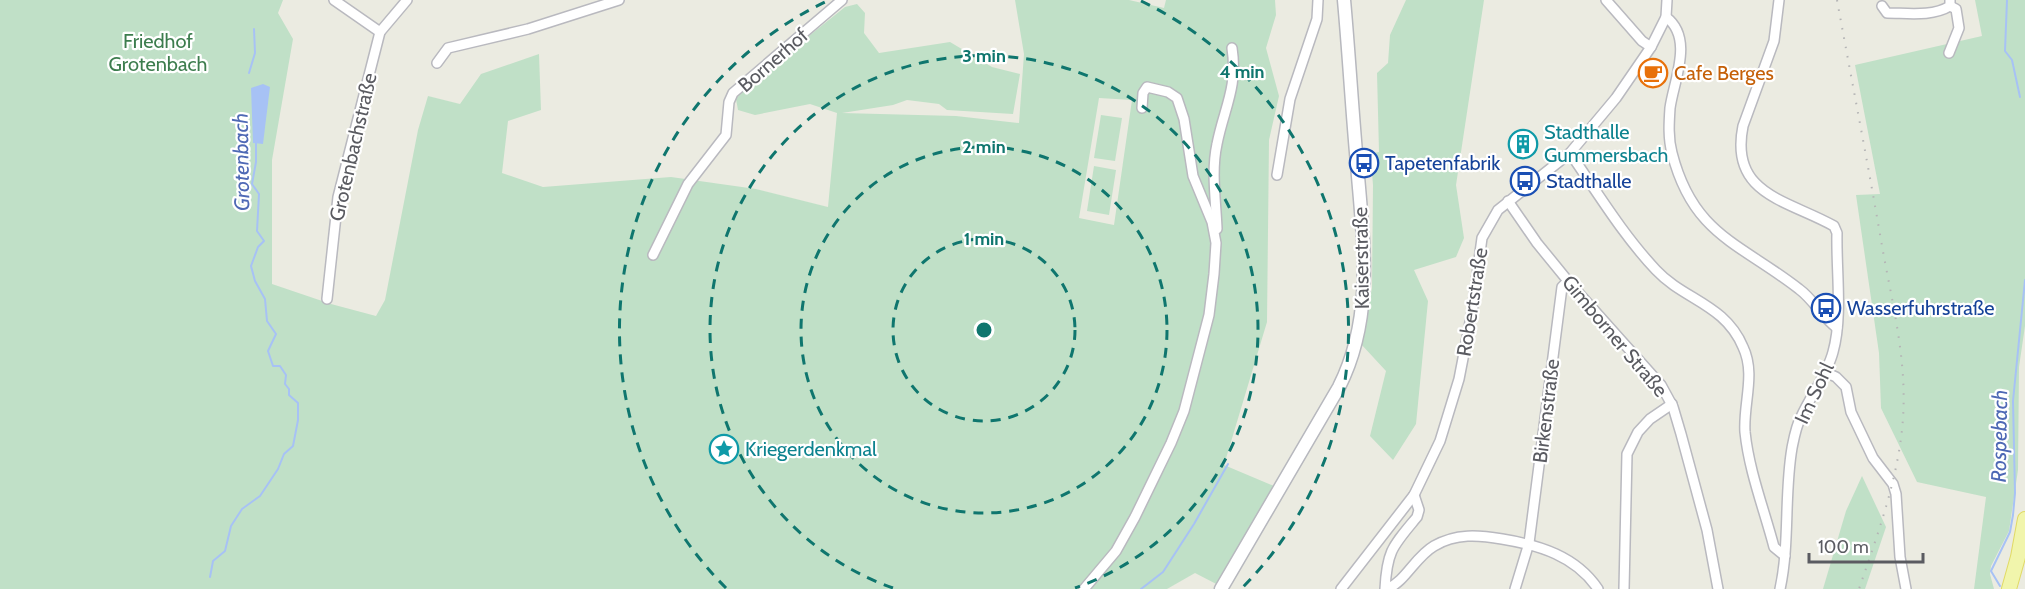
<svg xmlns="http://www.w3.org/2000/svg" width="2025" height="589" viewBox="0 0 2025 589" font-family="Cabin,sans-serif">
  <style>
    .green { fill: #c0e0c7; fill-rule: evenodd }
    .water { fill: #a7c2f5 }
    .lines { fill: none; stroke-linecap: round; stroke-linejoin: round }
    .stream { stroke: #a7c2f5; stroke-width: 2 }
    .street-casing { stroke: #b9b9bf; stroke-width: 12 }
    .secondary-casing { stroke: #b7b8be; stroke-width: 15 }
    .primary-casing { stroke: #e1da64; stroke-width: 16 }
    .street { stroke: #fff; stroke-width: 9 }
    .secondary { stroke: #fff; stroke-width: 12 }
    .primary { stroke: #f1f5ac; stroke-width: 14 }
    .rail { stroke: #b4b4b5; stroke-width: 2; stroke-dasharray: 1.5 8; stroke-linecap: butt }
    .ring { fill: none; stroke: #0f766e; stroke-width: 3; stroke-dasharray: 10 8 }
    .labels { text-anchor: middle; dominant-baseline: central; stroke-width: 4.5; stroke-linejoin: round; paint-order: stroke }
    .park-label { font-size: 20px; fill: #3d7d4e; stroke: #fff }
    .street-label { font-size: 20px; fill: #5a5b61; stroke: #fff }
    .food-label { font-size: 20px; fill: #c56008; stroke: #fff; text-anchor: start }
    .culture-label { font-size: 20px; fill: #0d838f; stroke: #fff; text-anchor: start }
    .transit-label { font-size: 20px; fill: #164399; stroke: #fff; text-anchor: start }
    .water-label { font-size: 21px; font-style: italic; fill: #4e69b5; stroke: #fff }
    .centre { fill: #0f766e; stroke: #fff; stroke-width: 3 }
    .ring-label { font-size: 18px; text-anchor: middle; font-weight: bold; fill: #0f766e; stroke: #fff; stroke-width: 4.5; stroke-linejoin: round; paint-order: stroke }
  </style>
  <rect width="100%" height="100%" fill="#ebebe1"/>
  <g class="green">
    <path d="M0 0H283L278 13 293 39 272 160V284L331 304 376 316 385 300 418 130 428 96 460 104 481 74 539 54 541 110 508 121 502 173 543 187 671 177 756 189 828 207 837 113 810 104 755 115 738 110 736 99 744 88 845 7 857 4 865 13 864 33 879 53 950 42 992 67 1020 74 1013 114 947 110 939 104 907 100 893 105 842 113 956 116 1019 123 1024 54 1015 0H1129L1164 8 1166 0H1275L1276 15 1266 48 1279 96 1269 140 1267 322 1224 465 1286 491 1226 589 1195 573 1167 589H0ZM1099 98 1132 100 1114 225 1079 218Z"/>
    <path d="M1406 0H1484L1456 185 1464 238 1456 257 1414 270 1428 301 1416 424 1393 460 1370 436 1386 371 1361 344 1372 288 1373 185 1372 173 1365 155 1379 152 1377 73 1388 63 1390 35Z"/>
    <path d="M1975 0H2025V326L2019 367 2018 470 2009 531 1991 566 1990 574 1994 589H1974L1986 497 1917 482 1881 408 1879 353 1856 195 1880 194 1855 65 1982 36Z"/>
    <path d="M1101 115 1122 118 1115 161 1094 158Z"/>
    <path d="M1094 166 1116 170 1109 215 1087 211Z"/>
    <path d="M1862 476 1886 527 1865 589H1823L1846 511Z"/>
  </g>
  <path class="water" d="M263 84 270 87 263 144 253 143 251 88Z"/>
  <g class="lines">
    <g class="stream">
      <path d="M2007 0 2005 51 2012 60 2020 97"/>
      <path d="M249 73 255 53 254 29"/>
      <path d="M210 577 213 561 225 551 231 526 242 509 260 496 278 469 284 454 293 446 298 420V403L289 395V389L285 384 286 375 280 366H273L268 351 276 334 267 321 265 299 255 281 251 266 258 247 264 241 257 231 259 194 252 184 256 162V141"/>
      <path d="M2000 586 1991 571 2010 532 2013 515 2015 493 2013 401 2025 280"/>
      <path d="M1141 589 1163 572 1194 524 1228 464"/>
    </g>
    <g class="street-casing">
      <g id="street">
        <path d="M334 0 380 32"/>
        <path d="M1606 0 1642 41 1651 47"/>
        <path d="M1779 0 1774 41 1743 126C1729 195 1788 200 1834 226L1837 233C1836 270 1843 316 1833 352 1827 375 1811 395 1801 417 1796 426 1794 438 1792 448 1784 494 1790 543 1780 589"/>
        <path d="M1882 6 1887 13C1907 13 1932 17 1950 6V0"/>
        <path d="M1666 17C1694 38 1674 80 1670 108 1669 123 1668 138 1672 153 1693 235 1740 243 1799 289 1814 300 1822 317 1837 328"/>
        <path d="M1949 53 1959 28 1956 9 1950 6"/>
        <path d="M437 63 448 48 528 29 619 0"/>
        <path d="M1570 153C1597 192 1623 235 1656 270 1684 300 1725 304 1743 347 1756 374 1743 404 1745 432 1749 471 1764 509 1774 547L1785 556"/>
        <path d="M1277 175 1290 99 1317 19 1318 0"/>
        <path d="M1508 201 1537 243 1568 281 1661 385 1673 407 1681 434 1707 530 1718 589"/>
        <path d="M1217 229C1216 202 1211 171 1217 144 1224 108 1238 88 1232 48"/>
        <path d="M653 255 688 184 726 135 729 102 733 93 842 0"/>
        <path d="M327 299 338 197 380 32 407 0"/>
        <path d="M1825 372 1836 377 1846 387 1851 412 1873 458 1893 484 1896 494 1900 557 1906 589"/>
        <path d="M1084 589 1116 551 1135 517 1171 443 1184 411 1209 315 1214 274 1216 243 1212 222 1193 176 1184 119 1177 98 1168 92 1147 87 1143 93 1142 108"/>
        <path d="M1341 589 1414 495 1440 441 1459 379 1472 312 1482 238 1498 210 1570 153 1616 98 1651 47 1666 17 1667 0"/>
        <path d="M1385 589C1387 550 1393 546 1417 517L1419 510 1414 495"/>
        <path d="M1387 589C1406 581 1415 557 1434 546 1456 533 1479 535 1502 539 1539 545 1576 556 1598 589"/>
        <path d="M1515 589 1529 543 1562 287 1568 281"/>
        <path d="M1624 589 1627 454 1638 432 1650 419 1672 404"/>
      </g>
    </g>
    <g class="secondary-casing">
      <path id="secondary" d="M1221 589 1339 387C1375 316 1363 240 1357 164 1352 109 1349 55 1344 0"/>
    </g>
    <g class="primary-casing">
      <path id="primary" d="M2009 589 2018 557 2025 519"/>
    </g>
    <use href="#street" class="street"/>
    <use href="#secondary" class="secondary"/>
    <use href="#primary" class="primary"/>
    <path class="rail" d="M1837 0C1852 82 1868 164 1882 246 1892 302 1907 360 1903 418 1899 477 1878 533 1859 589"/>
  </g>
  <g class="ring">
    <circle cx="984" cy="330" r="91"/>
    <circle cx="984" cy="330" r="183"/>
    <path d="M893 588A274 274 0 1 1 1075 588"/>
    <path d="M726 588A365 365 0 0 1 827 1M1141 1A365 365 0 0 1 1242 588"/>
  </g>
  <defs>
    <g id="cafe-ring" transform="scale(1.5)"><circle r="9.5" fill="#fff" stroke="#e8710a" stroke-width="1.5"/><path d="M-5.5-4.5H6V0H3Q3 3.5 0 3.5H-2.5Q-5.5 3.5-5.5 0ZM3-3.2v2h1.7v-2ZM-6 4.5H4V6H-6Z" fill="#e8710a"/></g>
    <g id="building-ring" transform="scale(1.5)"><circle r="9.5" fill="#fff" stroke="#0f9aa8" stroke-width="1.5"/><path d="M-4-6H4V6H1V3H-1V6H-4ZM-2.5-4.3h1.7v1.8h-1.7ZM.8-4.3h1.7v1.8H.8ZM-2.5-1h1.7V.8h-1.7ZM.8-1h1.7V.8H.8Z" fill="#0f9aa8"/></g>
    <g id="bus-ring" transform="scale(1.5)"><circle r="9.5" fill="#fff" stroke="#1a4fb4" stroke-width="1.5"/><path d="M-5-6H5V4H4V6H2V4H-2V6H-4V4H-5ZM-3.5-4V0h7V-4ZM-3.5 1.2v1.5H-2V1.2ZM2 1.2v1.5H3.5V1.2Z" fill="#1a4fb4"/></g>
    <g id="sight-ring" transform="scale(1.5)"><circle r="9.5" fill="#fff" stroke="#0f9aa8" stroke-width="1.5"/><path d="M0-6L1.8-2.2L6-1.7L2.9 1.2L3.7 5.4L0 3.3L-3.7 5.4L-2.9 1.2L-6-1.7L-1.8-2.2Z" fill="#0f9aa8"/></g>
  </defs>
  <g fill-rule="evenodd">
    <use href="#cafe-ring" x="1653" y="73"/>
    <use href="#building-ring" x="1523" y="144"/>
    <use href="#bus-ring" x="1364" y="163"/>
    <use href="#bus-ring" x="1525" y="181"/>
    <use href="#bus-ring" x="1826" y="308"/>
    <use href="#sight-ring" x="724" y="449"/>
  </g>
  <g class="labels">
    <g class="park-label">
      <text x="158" y="41">Friedhof<tspan x="158" dy="23">Grotenbach</tspan></text>
    </g>
    <g class="street-label">
      <text transform="translate(773 60) rotate(-41)">Bornerhof</text>
      <text transform="translate(353 147) rotate(-77)">Grotenbachstraße</text>
      <text transform="translate(1361 258) rotate(-91)">Kaiserstraße</text>
      <text transform="translate(1472 302) rotate(-81)">Robertstraße</text>
      <text transform="translate(1615 336) rotate(50)">Gimborner Straße</text>
      <text transform="translate(1814 393) rotate(-65)">Im Sohl</text>
      <text transform="translate(1546 411) rotate(-83)">Birkenstraße</text>
    </g>
    <g class="food-label">
      <text x="1674" y="73">Cafe Berges</text>
    </g>
    <g class="culture-label">
      <text x="1544" y="132">Stadthalle<tspan x="1544" dy="23">Gummersbach</tspan></text>
      <text x="745" y="449">Kriegerdenkmal</text>
    </g>
    <g class="transit-label">
      <text x="1385" y="163">Tapetenfabrik</text>
      <text x="1546" y="181">Stadthalle</text>
      <text x="1847" y="308">Wasserfuhrstraße</text>
    </g>
    <g class="water-label">
      <text transform="translate(241 162) rotate(-91)">Grotenbach</text>
      <text transform="translate(1999 436) rotate(-89)">Rospebach</text>
    </g>
  </g>
  <circle cx="984" cy="330" r="9" class="centre"/>
  <g class="ring-label">
    <text x="984" y="62">3 min</text>
    <text x="1242" y="78">4 min</text>
    <text x="984" y="153">2 min</text>
    <text x="984" y="245">1 min</text>
  </g>
  <path d="M1809 553v9h114v-9" fill="none" stroke="#5a5b61" stroke-width="3"/>
  <text x="1818" y="553" font-size="18" fill="#5a5b61" stroke="#ffffff" stroke-width="4.5" paint-order="stroke">100 m</text>
</svg>
